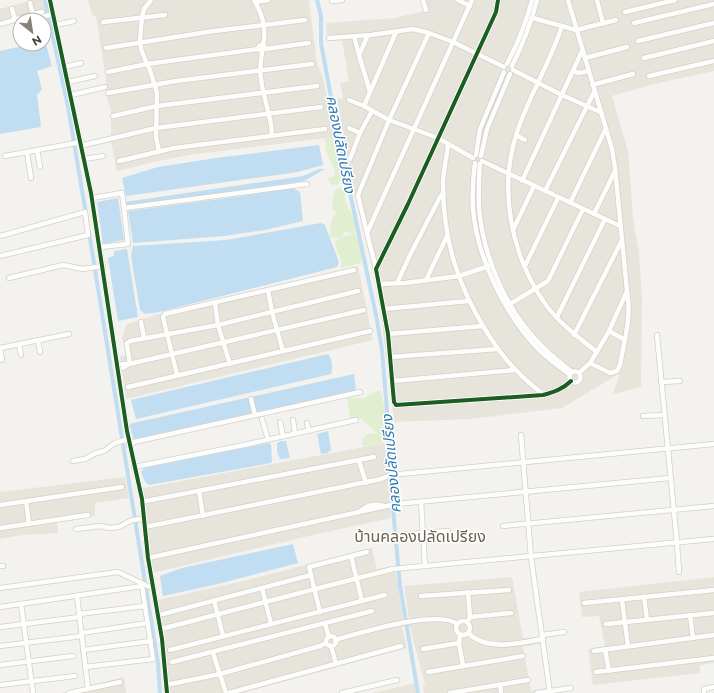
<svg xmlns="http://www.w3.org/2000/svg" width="714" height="693" viewBox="0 0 714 693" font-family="Montserrat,'Noto Sans Thai',sans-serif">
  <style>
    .residential { fill: #e7e4dc }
    .industrial { fill: #e6e2de }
    .green { fill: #e1eecf }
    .water { fill: #c0ddf1 }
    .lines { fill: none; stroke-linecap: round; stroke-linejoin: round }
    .canal { stroke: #c0ddf1; stroke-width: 4 }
    .minor-casing { stroke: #d2d0cb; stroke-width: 6 }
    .minor { stroke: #fdfdfc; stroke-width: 4.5 }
    .cycleway-casing { stroke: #fff; stroke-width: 6 }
    .cycleway { stroke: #1b5e20; stroke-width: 4 }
    .labels { text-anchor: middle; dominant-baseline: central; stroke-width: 3; stroke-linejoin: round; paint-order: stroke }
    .water-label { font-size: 15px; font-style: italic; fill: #2e7ab2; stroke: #fff }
    .quarter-label { font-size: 16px; fill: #6e6250; stroke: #fff }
  </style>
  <rect width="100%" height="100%" fill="#f4f2ee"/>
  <g class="residential">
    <path d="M33 0H45L48 13 0 26V9Z"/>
    <path d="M88 0H309L317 63 323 78 331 117 333 137 189 155 159 161 117 171 111 142V111L107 98 106 78 96 17 92 15Z"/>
    <path d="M441 0H714V71L650 85 612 96 628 151 633 218 639 253 642 299 641 387 613 394 620 373 562 408 470 419 394 422 381 315 374 275 351 175 337 99 343 98 340 83 349 81 342 40 328 41 326 23 394 18 425 11 442 10Z"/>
    <path d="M358 266 373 340 126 399 120 356 127 355 122 338 127 324 159 314Z"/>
    <path d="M385 443 391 518 313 535 152 573 139 489Z"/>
    <path d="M125 477 129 498 95 503V516L57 521 58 533 22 535 0 539V492Z"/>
    <path d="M372 548 377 569 404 565 405 571 396 572 403 620 409 619 404 586 512 577 523 638 539 637 540 644 523 647 531 691 547 688 548 693H424L423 686 425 685 410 627H402L407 648 242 693H170L158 600 239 582Z"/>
    <path d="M714 577V663L700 665V673L593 685 588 649 605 646 599 616 582 617 579 592Z"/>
    <path d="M124 677 126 693H61Z"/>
    <path d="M416 683 418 693H372Z"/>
  </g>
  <path class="industrial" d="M425 0H441L443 10 427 11Z"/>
  <g class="green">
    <path d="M331 137 335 138 343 172 338 185H332L327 178 335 176C335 166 327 158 326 149 325 145 327 144 324 139Z"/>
    <path d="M339 188 343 189C345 192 344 195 345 199 348 211 359 221 354 234L356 233C359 243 364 253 361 263L341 268V260L334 242 343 237 353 234 347 231 344 232 343 236 340 238 330 237V229L333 216 337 214 333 210 332 203 335 190Z"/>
    <path d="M376 391H381L385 411 387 417 384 429 385 441 376 445 363 446 362 441 366 435 377 433 360 418H350L347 398H364Z"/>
  </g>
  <g class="water">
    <path d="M44 41H45L52 66 37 71 42 89 37 95 41 127 0 134V51L32 44H44Z"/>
    <path d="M319 145 323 165 298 172 126 196 122 178 158 167 216 158Z"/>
    <path d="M319 169H325L304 181 128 207 125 202 303 176Z"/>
    <path d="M292 188 300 192 303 221 265 230 224 236 133 243 128 211 235 197Z"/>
    <path d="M118 198 124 240 103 244 97 202Z"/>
    <path d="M321 223 325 225 339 262 337 267 159 312 145 314 140 310 131 256 133 246 226 240Z"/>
    <path d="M127 249 138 317 118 321 108 258 114 256V251Z"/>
    <path d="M328 354C332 358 333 368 331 374L136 419 131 400Z"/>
    <path d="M354 374 356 391 134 440 129 424Z"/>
    <path d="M328 431 331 450 328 453 321 454 317 434Z"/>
    <path d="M281 441H286L290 458 280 459 277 451V443Z"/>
    <path d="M269 443 271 445 272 462 271 463 149 485 145 482 141 472 144 468Z"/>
    <path d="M293 544 298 563 218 584 163 596 160 576 182 568Z"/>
  </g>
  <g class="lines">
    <g class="canal">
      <path d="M45 0 68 107 86 214"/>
      <path d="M317 0 321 16V43L340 146 376 315 382 350 387 412 390 475 400 586 418 693"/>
      <path d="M89 232 158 663 160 693"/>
    </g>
    <g class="minor-casing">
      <g id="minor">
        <path d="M50 0 91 193 127 431 142 499 148 558 162 639 167 693"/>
        <path d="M151 0 144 9 142 17 140 40 141 49 146 62 150 70 157 93 156 137 159 151"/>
        <path d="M254 0C262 13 267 30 263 45"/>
        <path d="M423 0 426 10"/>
        <path d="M458 0 470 6"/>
        <path d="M498 0 496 12 408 204 376 269 388 334 394 402 396 405 543 395C554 392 563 389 571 381"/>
        <path d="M568 0 612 149 615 168 627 291 609 331 598 350 590 363 579 373"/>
        <path d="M597 0 603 23"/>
        <path d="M332 1 342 0"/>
        <path d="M255 2 268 0"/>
        <path d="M30 3 33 15"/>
        <path d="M12 9 15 19"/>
        <path d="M625 12 675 0"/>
        <path d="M533 18 576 30 616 20"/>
        <path d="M31 20 53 14"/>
        <path d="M103 22 165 15"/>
        <path d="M634 23 714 4"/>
        <path d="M0 24 42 12"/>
        <path d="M17 24 20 23"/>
        <path d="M56 25 74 21"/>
        <path d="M562 26C550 63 529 96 517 132 498 190 511 256 546 305 560 324 579 338 597 352"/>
        <path d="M429 33 453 42 504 67"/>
        <path d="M368 35 359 55 370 92"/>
        <path d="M354 36 359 55"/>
        <path d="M329 38 371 35 413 29 429 33 390 118 358 195 367 233"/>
        <path d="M638 41 714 23"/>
        <path d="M106 48 214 31 305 20"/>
        <path d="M265 49 309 43"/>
        <path d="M262 51 258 49 259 46 261 45 264 46 265 48 262 51 260 71 262 86 271 124 272 136"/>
        <path d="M585 58 627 47"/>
        <path d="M644 58 714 41"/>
        <path d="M507 64C518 43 526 23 532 0"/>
        <path d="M512 66C523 44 531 24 537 0"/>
        <path d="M65 67 81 63"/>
        <path d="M513 70 562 95 600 112"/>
        <path d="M573 71 579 73 588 71"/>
        <path d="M108 72 147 64 258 49"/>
        <path d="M649 76 714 61"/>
        <path d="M68 82 95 76"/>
        <path d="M592 85 633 74"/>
        <path d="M108 93 176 81 312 64"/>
        <path d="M71 95 105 87"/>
        <path d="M349 100 364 106 396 32"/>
        <path d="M364 106 389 120 438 138 473 158"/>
        <path d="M113 116 157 106 317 86"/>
        <path d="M349 128 360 133"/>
        <path d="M516 135 525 140"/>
        <path d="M448 144C447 157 443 171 443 184 443 240 458 287 488 334 496 346 505 360 516 370 524 379 534 387 543 394"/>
        <path d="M84 145 156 128 321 107"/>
        <path d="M37 150 40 167"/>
        <path d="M27 152 31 178"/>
        <path d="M476 155 480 129 504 72"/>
        <path d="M5 156 81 142"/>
        <path d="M481 156 487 129 510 74"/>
        <path d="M84 159 103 156"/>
        <path d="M350 159 360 133 372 111"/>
        <path d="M119 161 174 148 325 129"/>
        <path d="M482 161 620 226"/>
        <path d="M475 163C473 178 472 193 473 209 477 258 505 315 539 350 549 359 559 367 570 375"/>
        <path d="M480 164C479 178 478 192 479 207 482 250 502 300 530 333 542 348 557 360 572 372"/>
        <path d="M522 181 582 51"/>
        <path d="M545 191 594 92"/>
        <path d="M92 198 122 193 124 208 307 184"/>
        <path d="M570 203 606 128"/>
        <path d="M594 214 615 171"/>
        <path d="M513 230 534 186"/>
        <path d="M0 236 85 212 88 235 0 256"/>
        <path d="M100 247 128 244 124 208"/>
        <path d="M525 266 558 198"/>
        <path d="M376 269 367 233 472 0"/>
        <path d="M9 278 63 265 83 269 103 266"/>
        <path d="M426 280 447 236"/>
        <path d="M397 283 411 253 440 197 443 193"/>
        <path d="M379 284 405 283 459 276 489 266"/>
        <path d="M268 290 272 312 283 351"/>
        <path d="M215 303 218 325 230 364"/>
        <path d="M510 304 548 281 583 209"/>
        <path d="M384 309 468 301"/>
        <path d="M557 317 605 219"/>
        <path d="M141 322 144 338"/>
        <path d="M609 331 625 340"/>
        <path d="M388 334 483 326"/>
        <path d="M574 335 622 240"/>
        <path d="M657 335 677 543 679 572"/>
        <path d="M38 340 40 352"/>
        <path d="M19 344 21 355"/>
        <path d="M0 348 69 334"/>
        <path d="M0 348 2 360"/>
        <path d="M390 357 498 349"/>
        <path d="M590 363 610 373 617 371 620 365C624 341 632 317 627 292"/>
        <path d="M122 364H129L364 310"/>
        <path d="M130 364 127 346V343L130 341 218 325 358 291"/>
        <path d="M123 368 129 364"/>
        <circle cx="575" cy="377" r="5.5"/>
        <path d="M177 375 163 317 165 314 354 270"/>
        <path d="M392 381 515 370"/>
        <path d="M661 382 680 381"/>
        <path d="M128 387 370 331"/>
        <path d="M251 399 255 415"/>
        <path d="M643 416 664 415"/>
        <path d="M262 419 268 440"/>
        <path d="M293 420 295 434"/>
        <path d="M280 422 283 436"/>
        <path d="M307 423 309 431"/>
        <path d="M521 435 531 557 550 693"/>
        <path d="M129 445 134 442 360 392"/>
        <path d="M73 461 85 459 96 453 104 451 115 443 128 439"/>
        <path d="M359 461 366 483"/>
        <path d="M134 467 244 445 356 420"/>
        <path d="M199 491 203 516"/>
        <path d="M26 501 29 524"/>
        <path d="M146 501 374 457"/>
        <path d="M421 502 425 566"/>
        <path d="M0 505 122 487"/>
        <path d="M384 506C374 502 367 506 359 512L396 504 670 478"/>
        <path d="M150 526 381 479 390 475 714 444"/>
        <path d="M503 526 714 506"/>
        <path d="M0 528 88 515"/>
        <path d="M76 529 100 526 109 528 119 527 132 520 143 519"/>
        <path d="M387 536 448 531"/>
        <path d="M351 556 362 601"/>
        <path d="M148 558 359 512"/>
        <path d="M0 566H3"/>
        <path d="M0 588 118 572 154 589"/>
        <path d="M262 588 271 624"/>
        <path d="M468 592 470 617 469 619"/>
        <path d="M77 596 88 688"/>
        <path d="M421 596 509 590"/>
        <path d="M644 597 647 620"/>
        <path d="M214 600 223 636"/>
        <path d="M622 600 628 646"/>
        <path d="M584 603 714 590"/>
        <path d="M21 604 33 693"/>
        <path d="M0 607 142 586 153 659 85 667"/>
        <path d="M320 612 309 567 367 552"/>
        <path d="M79 614 145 606"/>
        <path d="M163 614 311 575"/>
        <path d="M690 615 693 638"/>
        <path d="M470 617 511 613"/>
        <circle cx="463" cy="628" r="7"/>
        <path d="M325 624 329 637"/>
        <path d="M606 624 714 613"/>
        <path d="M0 627 80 617"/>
        <path d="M161 629 393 569 713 539"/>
        <path d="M81 633 148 623"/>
        <path d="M468 633C488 652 518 643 543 639"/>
        <path d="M460 635 459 643 463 666"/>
        <path d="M542 635 564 632"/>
        <circle cx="331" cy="641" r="5"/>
        <path d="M335 640C360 633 437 609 457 624"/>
        <path d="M0 646 82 636"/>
        <path d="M331 646 336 664"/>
        <path d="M423 649 459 643"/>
        <path d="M605 649 609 671"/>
        <path d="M83 650 151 641"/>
        <path d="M170 650 385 595"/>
        <path d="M594 651 714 635"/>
        <path d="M213 653 226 693"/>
        <path d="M172 662 372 611"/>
        <path d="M0 665 73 656"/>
        <path d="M428 672 523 656"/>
        <path d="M596 672 714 658"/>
        <path d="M500 684 501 693"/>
        <path d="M0 685 75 676"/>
        <path d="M166 685 220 674 320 646 326 643"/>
        <path d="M69 693 120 682"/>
        <path d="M229 693 401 646"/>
        <path d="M342 693 397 680"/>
        <path d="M450 693 528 680"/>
        <path d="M537 693 571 688"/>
        <path d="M704 693V689L714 687"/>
      </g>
    </g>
    <use href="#minor" class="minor"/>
    <g class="cycleway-casing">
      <g id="cycleway">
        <path d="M50 0 91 193 127 431 142 499 148 558 162 639 167 693"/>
        <path d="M498 0 496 12 408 204 376 269 388 334 394 402 396 405 543 395C554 392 563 389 571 381"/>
      </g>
    </g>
    <use href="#cycleway" class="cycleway"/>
  </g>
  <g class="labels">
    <g class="water-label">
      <text transform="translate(341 144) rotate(79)">คลองปลัดเปรียง</text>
      <text transform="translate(391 464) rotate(-95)">คลองปลัดเปรียง</text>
    </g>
    <g class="quarter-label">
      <text x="420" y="536">บ้านคลองปลัดเปรียง</text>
    </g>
  </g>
  <g transform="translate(32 32) rotate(150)"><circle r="19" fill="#ffffff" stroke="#b7b4b0"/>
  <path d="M0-3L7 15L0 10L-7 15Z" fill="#868178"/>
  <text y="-6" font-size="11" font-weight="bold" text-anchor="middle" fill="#4b4439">N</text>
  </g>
</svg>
